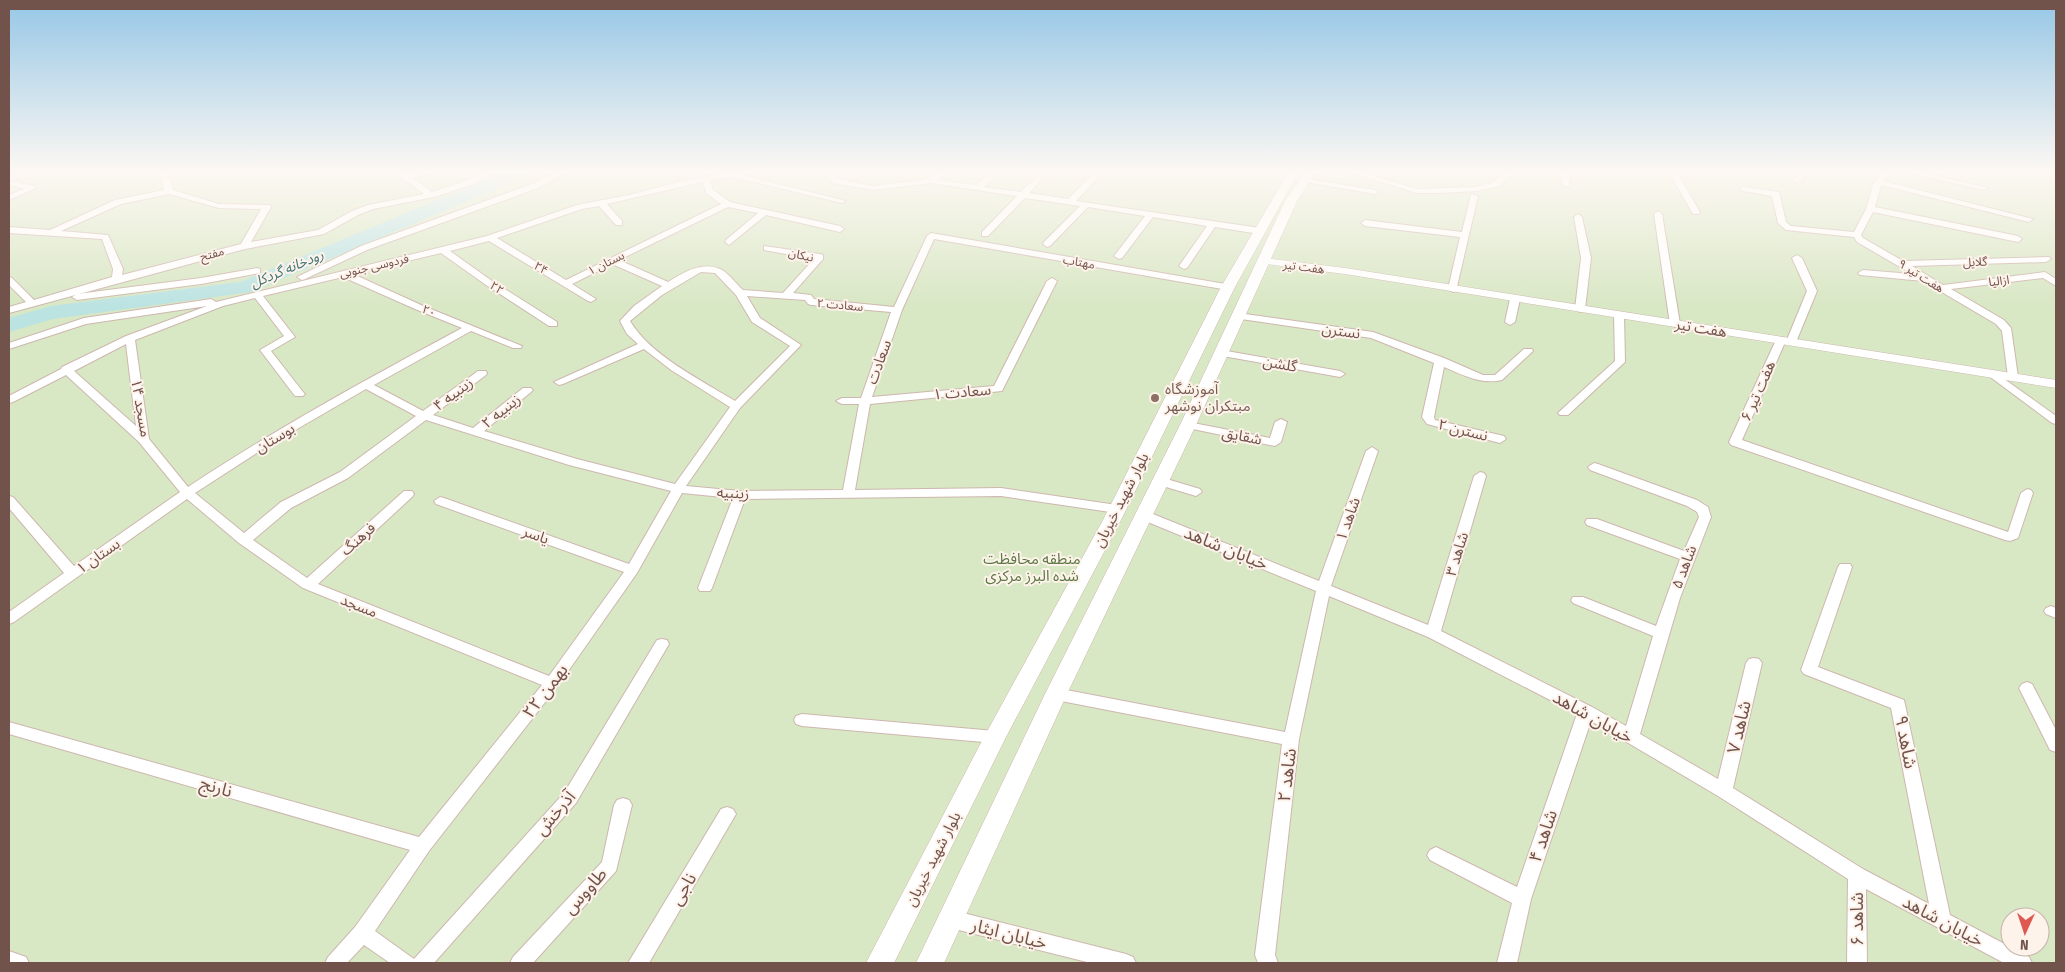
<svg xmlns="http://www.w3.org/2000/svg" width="2065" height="972" viewBox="0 0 2065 972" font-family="'Fira Sans Condensed','Noto Sans Arabic',sans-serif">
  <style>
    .green { fill: #d8e7c4; fill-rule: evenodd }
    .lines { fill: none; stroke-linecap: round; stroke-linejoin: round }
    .river { fill: #bbe3e2; fill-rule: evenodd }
    .minor-casing { stroke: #ceb7af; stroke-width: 2 }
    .tertiary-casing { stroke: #ceb7af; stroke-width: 1 }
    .secondary-casing { stroke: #d0b6ac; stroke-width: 1 }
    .minor { fill: #fff; fill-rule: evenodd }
    .tertiary { fill: #fff; fill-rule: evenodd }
    .secondary { fill: #fff; fill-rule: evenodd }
    .education-dot { fill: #8d6e63; stroke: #fef3eb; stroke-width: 2 }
    .labels { text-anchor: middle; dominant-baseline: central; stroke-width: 4; stroke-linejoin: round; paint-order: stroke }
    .far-street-label { font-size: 12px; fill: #72534c; stroke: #fef3eb }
    .far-water-label { font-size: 14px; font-style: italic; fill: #407676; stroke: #fef3eb }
    .street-label { font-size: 15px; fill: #72534c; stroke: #fef3eb }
    .education-label { font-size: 15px; fill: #785e54; stroke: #fef3eb; text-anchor: start }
    .park-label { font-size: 15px; fill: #5c7844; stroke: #fef3eb }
    .near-street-label { font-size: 18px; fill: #72534c; stroke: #fef3eb }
  </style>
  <rect width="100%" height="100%" fill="#fbefe5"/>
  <path class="green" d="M9 171H2056V963H9ZM2010 917H2040V947H2010Z"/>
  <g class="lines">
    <path class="river" d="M508 171H531L529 175 251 292 53 319 9 332V318L51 306 240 282Z"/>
    <g class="minor-casing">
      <g id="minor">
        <path d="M82 171H91L92 172 88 174Z"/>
        <path d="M159 171H167L173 190 219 204 270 205 271 207 251 242 318 230 352 211 368 205 424 194 393 171H402L408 175 421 171H433L413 178 432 192 468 180 488 171H498L474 184 434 197 373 209 358 215 324 234 245 249 9 313V307L26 302 9 285V277L12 278 34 300 112 277 113 269 102 239 9 233V227L50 230 115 200 164 190ZM169 194 219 208 261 209 241 244 122 275 123 269 108 235 61 231 121 204Z"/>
        <path d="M559 171H569L538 188 367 250 305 279 302 280 297 277 361 246 532 184Z"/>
        <path d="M737 171H755L742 175 846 201 842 203 732 177 710 180 713 190 730 202 840 226 844 229 840 232 766 215 729 245 725 242 726 240 758 213 728 207 619 260 668 282C683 273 701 261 720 269 728 272 736 284 743 290L783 293 814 259 764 250V246L820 254 823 255V259L793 293 811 295 814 299 894 307 927 236 931 233 1231 285 1233 287 1228 290 934 239 902 310 872 397 994 386 1047 281 1052 278 1057 281 1002 391 870 404 855 490 1001 488 1117 505 1122 506 1123 509 1122 512 1117 513 1001 496 745 499 712 588 710 591H700L698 588 733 498 682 493 637 573 557 687 429 851 375 931 414 959 564 793 657 640 662 639 667 640 669 644 576 803 434 963H390L364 945 347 963H325L328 957 355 927 410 850 9 734V722L419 837 542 685 303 588 239 543 187 499 14 622 9 624V612L64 573 9 508V496L13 497 74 566 180 492 139 442 66 375 13 402 9 403V396L61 369 62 367 126 336 207 306 86 324 9 349V343L84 318 211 299 216 302 487 236 577 205 629 195 682 181ZM702 182 707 194 721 204 566 280 497 238 582 209 599 206 616 225H622V221L607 204ZM489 241 588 301 591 302 596 299 572 284 612 264 662 286 634 306 620 321 627 334 638 344 554 382 559 385 563 384 644 349 671 370 730 407 675 484 577 459 484 431 531 392 533 390 531 388H523L473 428 433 415 486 375 487 373 486 371H478L423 411 374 385 471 331 513 348H521L522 346 421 305 353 274 441 253 486 285 549 326H557V322L492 281 450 251ZM701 272 715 273 736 295 752 322 790 346 735 401C701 380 650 355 630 321L662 295ZM343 277 415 309 462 328C369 378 277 428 188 487L149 439 135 340 223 306 255 298 284 336 260 350 295 396H303L305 394 303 392 271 351 295 337 263 296ZM747 296 805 300 808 304 811 305 891 312 861 398H842L836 401 842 404H859L843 490 740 491 686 486 740 408 801 345 760 318ZM126 344 136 426 74 371ZM366 389 416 416 340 472 281 502 244 533 195 493 266 447ZM426 420 569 465 671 491 629 564 444 498 440 497 434 501 436 504 624 572 549 676 318 584 412 497 414 494 412 491H404L307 578 253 540 291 508 348 478Z"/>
        <path d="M823 171H831L839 179 873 186 929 179 939 171H948L938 180 976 185 991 171H1000L984 187 1021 192 1042 171H1050L1029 193 1068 199 1096 171H1104L1076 201 1260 228 1264 231 1260 234 1215 227 1187 268 1184 269 1179 266 1207 226 1153 217 1122 258 1119 259 1114 256 1145 216 1088 207 1050 246 1047 247 1043 244 1044 242 1080 206 1025 198 988 236H982V232L1017 196 931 183 873 190 833 183Z"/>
        <path d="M1345 171H1358L1417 189 1476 187 1494 182 1506 171H1515L1500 186 1476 191 1438 193H1417Z"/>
        <path d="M1560 171H1568L1570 187 1563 185Z"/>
        <path d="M1668 171H1676L1700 212 1699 214H1693Z"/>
        <path d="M1801 171H1809L1800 182H1794L1793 180Z"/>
        <path d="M1885 171H1893L1883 181 2033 219 2029 222 1881 185 1875 207 2018 236 2022 239 2018 242 1873 212 1861 235 1863 238 1903 261 2049 257 2051 259 2046 262 1912 266 1943 285 2045 272 2056 279V286L2043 278 1951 289 2004 320 2011 328 2018 377 2017 379H2009L2008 377 2002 331 1996 324 1923 281 1860 275 1858 273 1863 270 1912 274 1857 242 1854 237 1786 230 1778 223 1772 196 1743 191 1739 189 1743 187 1779 192 1786 222 1791 226 1854 232 1866 209 1874 182Z"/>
        <path d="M1900 171H1915L1988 188 1984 190Z"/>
        <path d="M1303 178 1375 190 1379 192 1375 194 1306 182 1302 180Z"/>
        <path d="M9 181 35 186 36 188 9 200V195L24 189 9 185Z"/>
        <path d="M1471 194 1478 196 1456 291 1453 292 1448 289 1460 237 1365 226 1361 223 1365 220 1462 232Z"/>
        <path d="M1658 211 1662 214 1680 324 1675 327 1670 324 1654 214Z"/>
        <path d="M1578 214 1582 217 1591 258 1585 309 1580 312 1575 309 1581 258 1574 217Z"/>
        <path d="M1797 255 1802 258 1817 291 1796 342 1791 345 1786 342 1807 291 1792 258Z"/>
        <path d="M257 268 260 269V273L201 284 77 300 72 297 77 294 201 278Z"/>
        <path d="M1515 296 1520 299 1515 322 1510 325 1505 322 1510 299Z"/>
        <path d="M1619 312 1624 315 1625 362 1568 415H1560L1558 413 1560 411 1615 361 1614 315Z"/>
        <path d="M1238 313 1373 332 1444 358 1483 375H1495L1524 349H1532L1533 351 1502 380C1481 385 1463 375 1444 367L1434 417 1435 420 1504 436 1506 439 1500 443 1427 424 1422 417 1434 363 1371 338 1234 318 1233 316Z"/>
        <path d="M1781 337 1786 340 1742 440 2008 532 2021 493 2027 489 2031 490 2033 493 2018 538 2010 541 2005 540 1731 445 1729 442 1776 340Z"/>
        <path d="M1221 350 1340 371 1345 374 1340 377 1217 355 1216 353Z"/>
        <path d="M1993 371 2056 416V424L2052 423 1989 376 1988 374Z"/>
        <path d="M1281 419 1287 422 1281 442 1275 446 1188 428 1182 425 1188 422 1270 438 1275 422Z"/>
        <path d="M1372 447 1378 451 1331 586 1428 625 1474 476 1480 472 1484 473 1486 476 1441 631 1592 707 1626 726 1653 636 1573 603 1571 600 1573 597H1583L1656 626 1680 559 1587 525 1585 522 1587 519H1597L1684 551 1699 517 1697 512 1687 506 1590 470 1588 467 1594 463 1598 464 1697 500 1708 507 1711 517 1680 598 1640 734 1718 779 1746 663 1749 659 1754 658 1759 659 1762 663 1733 788 1863 869 1929 904 1891 708 1804 674 1801 670 1838 567 1840 564H1850L1852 567 1818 667 1904 700 1950 915 2029 957 2032 963H2004L1866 889 1867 963H1847L1848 879 1718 796 1591 721 1531 899 1517 963H1497L1512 903 1430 860 1427 855 1430 850 1436 847 1442 850 1517 887 1577 714 1428 637 1329 596 1299 739 1275 955 1278 963H1258L1255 955 1282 744 1056 700 1050 698 1048 694 1050 690 1056 688 1285 732 1316 591 1138 518 1137 515 1138 512H1148L1319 581 1366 451Z"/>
        <path d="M1160 477 1200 489 1202 492 1196 496 1156 484 1154 481Z"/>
        <path d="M2051 606 2056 608V618L2046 614 2044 611 2046 608Z"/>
        <path d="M2027 682 2032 684 2056 730V752L2050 750 2019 688 2022 684Z"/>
        <path d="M802 714 995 731 1001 733 1003 737 1001 741 995 743 802 726 796 724 794 720 796 716Z"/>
        <path d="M623 798 629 800 632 805 616 871 533 963H510L513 957 602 862 614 805 617 800Z"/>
        <path d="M727 807 733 809 736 814 649 963H628L721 809Z"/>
        <path d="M951 910 1126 954 1133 957 1136 963H1091L951 928 944 925 941 919 944 913Z"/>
        <path d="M9 951 26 957 29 963H9Z"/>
      </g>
    </g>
    <g class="tertiary-casing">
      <path id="tertiary" d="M1263 258 1345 268 2056 380V388L1345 274 1259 263 1258 261Z"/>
    </g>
    <g class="secondary-casing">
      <g id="secondary">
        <path d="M1289 171H1299L1235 287 1121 520 1006 737 894 963H866L984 737 1103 520 1221 287Z"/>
        <path d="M1306 171H1316L1297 201 1196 425 1067 694 944 963H916L1045 694 1180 425 1285 201Z"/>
      </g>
    </g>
    <use href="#minor" class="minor"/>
    <use href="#tertiary" class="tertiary"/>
    <use href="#secondary" class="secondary"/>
  </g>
  <linearGradient id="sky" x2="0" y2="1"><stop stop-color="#96c7e6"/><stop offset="0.56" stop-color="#fdf8f3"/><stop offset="1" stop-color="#fdf8f3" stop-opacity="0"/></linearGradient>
  <rect width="2065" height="307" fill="url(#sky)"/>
  <circle class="education-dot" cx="1155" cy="398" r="5"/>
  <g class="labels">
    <g class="far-street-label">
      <text transform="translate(212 254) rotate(-15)">مفتح</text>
      <text transform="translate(801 255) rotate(13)">نیکان</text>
      <text transform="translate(1079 262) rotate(10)">مهتاب</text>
      <text transform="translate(1975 262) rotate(-2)">گلایل</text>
      <text transform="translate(606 263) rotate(-26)">بستان ۱</text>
      <text transform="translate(374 266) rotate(-13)">فردوسی جنوبی</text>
      <text transform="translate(1304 267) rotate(7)">هفت تیر</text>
      <text transform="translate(541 268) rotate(31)">۲۴</text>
      <text transform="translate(1921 276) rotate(32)">هفت تیر ۹</text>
      <text transform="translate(1999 281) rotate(-7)">ازالیا</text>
      <text transform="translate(497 288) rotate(33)">۲۲</text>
      <text transform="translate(840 305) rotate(5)">سعادت ۲</text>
      <text transform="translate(429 311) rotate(22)">۲۰</text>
    </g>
    <g class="far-water-label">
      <text transform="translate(287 269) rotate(-23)">رودخانه گردکل</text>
    </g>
    <g class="street-label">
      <text transform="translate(1701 328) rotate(9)">هفت تیر</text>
      <text transform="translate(1341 331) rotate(8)">نسترن</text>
      <text transform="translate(879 362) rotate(-70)">سعادت</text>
      <text transform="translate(1280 364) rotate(10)">گلشن</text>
      <text transform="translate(1758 391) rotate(-66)">هفت تیر ۶</text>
      <text transform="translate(962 392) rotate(-5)">سعادت ۱</text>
      <text transform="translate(453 394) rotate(-37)">زینبیه ۴</text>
      <text transform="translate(141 408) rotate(80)">مسجد ۱۴</text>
      <text transform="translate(501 411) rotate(-39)">زینبیه ۲</text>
      <text transform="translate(1463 430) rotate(14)">نسترن ۲</text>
      <text transform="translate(1242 436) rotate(11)">شقایق</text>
      <text transform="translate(275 438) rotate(-31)">بوستان</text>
      <text transform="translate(733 493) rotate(3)">زینبیه</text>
      <text transform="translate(1121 500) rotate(-63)">بلوار شهید خیریان</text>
      <text transform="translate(1348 519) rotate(-70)">شاهد ۱</text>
      <text transform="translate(536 535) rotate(20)">یاسر</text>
      <text transform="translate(358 539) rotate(-42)">فرهنگ</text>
      <text transform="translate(1457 554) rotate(-73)">شاهد ۳</text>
      <text transform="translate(98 556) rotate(-35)">بستان ۱</text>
      <text transform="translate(1684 567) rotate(-69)">شاهد ۵</text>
      <text transform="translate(359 606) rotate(22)">مسجد</text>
      <text transform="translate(933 859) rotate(-63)">بلوار شهید خیریان</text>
    </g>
    <g class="education-label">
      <text x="1165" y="389">آموزشگاه<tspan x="1165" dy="17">مبتکران نوشهر</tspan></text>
    </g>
    <g class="park-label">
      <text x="1032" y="559">منطقه محافظت<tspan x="1032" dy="17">شده البرز مرکزی</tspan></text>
    </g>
    <g class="near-street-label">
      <text transform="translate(1226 548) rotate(22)">خیابان شاهد</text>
      <text transform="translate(545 691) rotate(-53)">۲۲ بهمن</text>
      <text transform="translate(1593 717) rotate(29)">خیابان شاهد</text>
      <text transform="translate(1739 727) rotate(-77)">شاهد ۷</text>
      <text transform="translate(1906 742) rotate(79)">شاهد ۹</text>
      <text transform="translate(1287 775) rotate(-83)">شاهد ۲</text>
      <text transform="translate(216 787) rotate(16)">نارنج</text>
      <text transform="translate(555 813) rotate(-50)">آذرخش</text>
      <text transform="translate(1543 836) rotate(-71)">شاهد ۴</text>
      <text transform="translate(683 889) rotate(-59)">ناجی</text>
      <text transform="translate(585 891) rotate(-48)">طاووس</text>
      <text transform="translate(1857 919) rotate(-90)">شاهد ۶</text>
      <text transform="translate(1943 921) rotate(28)">خیابان شاهد</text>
      <text transform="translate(1009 934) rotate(14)">خیابان ایثار</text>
    </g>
  </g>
  <rect width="2065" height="972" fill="none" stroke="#72534c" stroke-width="20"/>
  <g transform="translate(2025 932) rotate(183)"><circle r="24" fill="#fef3eb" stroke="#c6b3ab"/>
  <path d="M0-4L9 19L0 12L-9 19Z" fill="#dd5951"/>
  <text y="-8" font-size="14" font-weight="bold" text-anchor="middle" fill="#72534c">N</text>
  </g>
</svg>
